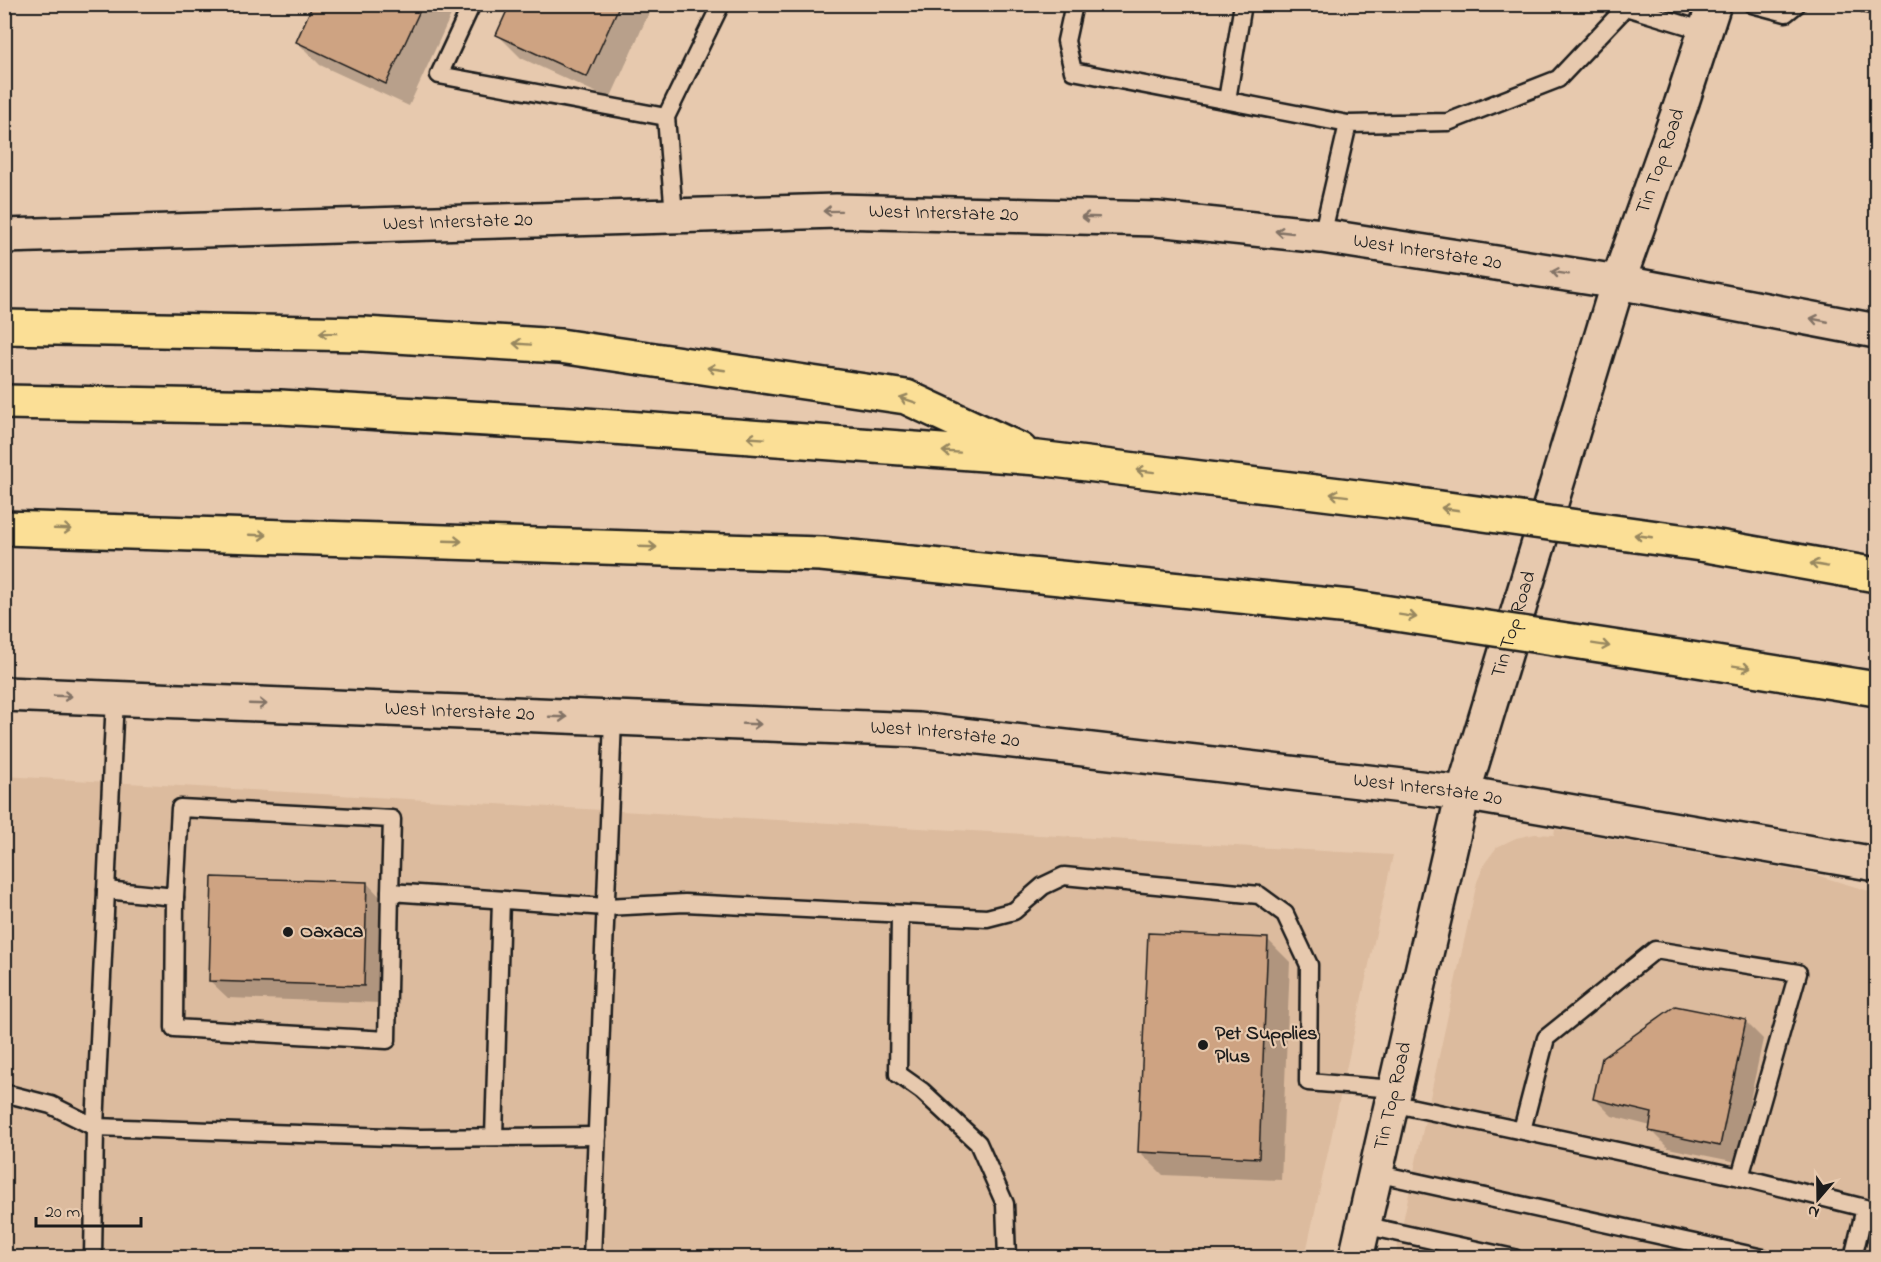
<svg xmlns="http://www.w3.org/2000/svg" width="1881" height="1262" viewBox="0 0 1881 1262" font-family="'Indie Flower',sans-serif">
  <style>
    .built { fill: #dcbb9e }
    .shadow { fill: #0003 }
    .building { fill: #cea382; stroke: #1c1c1c; stroke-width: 1.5 }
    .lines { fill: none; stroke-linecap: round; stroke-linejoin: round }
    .service-casing { stroke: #1c1c1c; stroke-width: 21 }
    .tertiary-casing { stroke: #1c1c1c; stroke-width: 38 }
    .secondary-casing { stroke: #1c1c1c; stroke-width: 38 }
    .motorway-casing { stroke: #1c1c1c; stroke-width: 38 }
    .service { stroke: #e7c9ae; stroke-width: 16 }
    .tertiary { stroke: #e7c9ae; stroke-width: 33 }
    .secondary { stroke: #e7c9ae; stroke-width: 33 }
    .motorway { stroke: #fbdf96; stroke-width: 33 }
    .motorway-bridge-casing { stroke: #1c1c1c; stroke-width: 38; stroke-linecap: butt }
    .motorway-bridge { stroke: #fbdf96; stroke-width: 33 }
    .oneway { stroke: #827265 }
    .oneway2 { stroke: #97875f }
    .poi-dot { fill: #1c1c1c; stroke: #e7c9ae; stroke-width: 2 }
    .labels { text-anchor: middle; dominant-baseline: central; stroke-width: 4.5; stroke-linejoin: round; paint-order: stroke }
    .street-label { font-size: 20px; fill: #1c1c1c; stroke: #e7c9ae }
    .poi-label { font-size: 20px; font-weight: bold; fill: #1c1c1c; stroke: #e7c9ae; text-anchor: start }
  </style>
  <rect width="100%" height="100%" fill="#e7c9ae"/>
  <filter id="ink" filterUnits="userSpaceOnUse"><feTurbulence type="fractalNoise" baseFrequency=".0167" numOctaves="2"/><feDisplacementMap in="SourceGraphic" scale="12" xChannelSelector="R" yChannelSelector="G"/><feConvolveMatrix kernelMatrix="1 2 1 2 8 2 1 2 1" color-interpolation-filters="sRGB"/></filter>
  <g filter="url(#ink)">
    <g class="built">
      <path d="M4 776 1393 855 1305 1257H5Z"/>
      <path d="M1555 829 1809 873 1876 893V1257L1395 1258 1477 882 1485 863 1497 847 1516 838 1535 834 1554 835Z"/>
    </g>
    <g class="shadow">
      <path d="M315 4H456L409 106 320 65 297 42Z"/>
      <path d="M512 4H653L610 99 521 58 498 35Z"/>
      <path d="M367 883 384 901 381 1003 228 998 210 981Z"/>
      <path d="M1267 939 1290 962 1281 1180 1163 1175 1140 1152Z"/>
      <path d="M1745 1021 1763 1039 1737 1162 1668 1148 1650 1130 1651 1126 1612 1116 1594 1098Z"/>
    </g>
    <g class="building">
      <path d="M313 4H423L386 84 296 42Z"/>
      <path d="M510 4H620L587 77 496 35Z"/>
      <path d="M212 877 367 882 364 986 209 981Z"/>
      <path d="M1148 933 1268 938 1259 1158 1138 1152Z"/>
      <path d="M1675 1006 1746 1020 1720 1146 1649 1131 1652 1113 1593 1099 1602 1058Z"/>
    </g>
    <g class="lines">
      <g class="service-casing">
        <g id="service">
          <path d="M472 4 439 75 666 117"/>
          <path d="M1074 4 1066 41 1073 71 1348 124"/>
          <path d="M1752 4 1786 13 1797 4"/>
          <path d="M1867 4 1876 6"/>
          <path d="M1227 100 1243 4"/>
          <path d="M674 215 666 117 721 4"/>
          <path d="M1322 236 1348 124 1448 122 1558 79 1626 7 1705 31"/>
          <path d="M106 890 175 897 174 1028 387 1040 390 892 606 907 685 903 987 918 1014 911 1043 886 1064 876 1259 895 1285 914 1309 965 1308 1082 1394 1089"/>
          <path d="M175 897 180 808 392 819 390 892"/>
          <path d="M900 914 898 1074 922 1091 978 1143 1005 1204 1007 1258"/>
          <path d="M4 1093 51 1105 95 1127 420 1138 597 1136"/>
          <path d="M1391 1103 1740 1177 1865 1208 1853 1258"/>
          <path d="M1522 1130 1546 1038 1655 950 1798 973 1740 1177"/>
          <path d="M494 1137 501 900"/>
          <path d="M1375 1173 1763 1258"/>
          <path d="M1363 1225 1468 1248 1465 1258"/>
          <path d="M1468 1248 1514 1258"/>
          <path d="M93 1258 95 1127 115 698"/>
          <path d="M592 1258 613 719"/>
        </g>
      </g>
      <g class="tertiary-casing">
        <g id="tertiary">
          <path id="s1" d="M1618 282 1681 105 1714 4"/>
          <path id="s2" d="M1356 1258 1463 793"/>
        </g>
      </g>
      <g class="secondary-casing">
        <g id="secondary">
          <path id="s3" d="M4 236 836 211 1157 219 1322 236 1618 282 1876 331"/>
          <path id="s4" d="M4 694 919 730 1463 793 1876 864"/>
          <path id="s5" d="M1463 793 1618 282"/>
        </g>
      </g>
      <g class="motorway-casing">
        <g id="motorway">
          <path d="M4 327 364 334 560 346 906 397 1020 450"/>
          <path d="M4 402 280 407 571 424 1038 458 1397 502"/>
          <path d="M4 528 821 554 1350 607"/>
          <path d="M1701 544 1876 575"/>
          <path d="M1685 658 1876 689"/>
        </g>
      </g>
      <use href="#service" class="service"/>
      <use href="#tertiary" class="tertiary"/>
      <use href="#secondary" class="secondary"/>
      <use href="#motorway" class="motorway"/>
      <g class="motorway-bridge-casing">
        <g id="motorway-bridge">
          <path d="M1397 502 1701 544"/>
          <path d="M1350 607 1685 658"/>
        </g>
      </g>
      <use href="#motorway-bridge" class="motorway-bridge"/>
    </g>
    <defs><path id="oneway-shaft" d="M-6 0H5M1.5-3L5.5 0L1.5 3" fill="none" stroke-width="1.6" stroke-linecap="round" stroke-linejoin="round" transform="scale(1.5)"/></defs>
    <g class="oneway">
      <use href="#oneway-shaft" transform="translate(832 211) rotate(179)"/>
      <use href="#oneway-shaft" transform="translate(1090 217) rotate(-178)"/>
      <use href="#oneway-shaft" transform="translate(1284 232) rotate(-174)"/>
      <use href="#oneway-shaft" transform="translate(1560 273) rotate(-171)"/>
      <use href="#oneway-shaft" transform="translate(1819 320) rotate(-169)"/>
      <use href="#oneway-shaft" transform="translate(63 696) rotate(2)"/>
      <use href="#oneway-shaft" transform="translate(258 704) rotate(2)"/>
      <use href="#oneway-shaft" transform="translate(558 717) rotate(2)"/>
      <use href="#oneway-shaft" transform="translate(752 724) rotate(2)"/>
    </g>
    <g class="oneway2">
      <use href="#oneway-shaft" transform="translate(328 333) rotate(-179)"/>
      <use href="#oneway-shaft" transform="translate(522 344) rotate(-176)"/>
      <use href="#oneway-shaft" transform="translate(716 369) rotate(-172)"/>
      <use href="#oneway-shaft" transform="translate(908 400) rotate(-161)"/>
      <use href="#oneway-shaft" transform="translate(756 438) rotate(-176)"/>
      <use href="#oneway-shaft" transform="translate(951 452) rotate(-176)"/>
      <use href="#oneway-shaft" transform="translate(1145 471) rotate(-173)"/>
      <use href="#oneway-shaft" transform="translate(1339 495) rotate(-173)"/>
      <use href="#oneway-shaft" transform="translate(1450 509) rotate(-172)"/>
      <use href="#oneway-shaft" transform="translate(63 529) rotate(2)"/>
      <use href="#oneway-shaft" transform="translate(258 535) rotate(2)"/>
      <use href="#oneway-shaft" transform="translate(1643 536) rotate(-172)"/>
      <use href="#oneway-shaft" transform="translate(453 541) rotate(2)"/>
      <use href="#oneway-shaft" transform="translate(648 547) rotate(2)"/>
      <use href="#oneway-shaft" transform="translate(1819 565) rotate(-170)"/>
      <use href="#oneway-shaft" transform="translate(1408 616) rotate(9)"/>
      <use href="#oneway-shaft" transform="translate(1601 645) rotate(9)"/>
      <use href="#oneway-shaft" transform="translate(1742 667) rotate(9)"/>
    </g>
  </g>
  <g class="poi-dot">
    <circle cx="288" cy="932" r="6"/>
    <circle cx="1203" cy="1045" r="6"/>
  </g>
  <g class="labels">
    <g class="street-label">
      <text stroke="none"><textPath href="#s1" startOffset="128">Tin Top Road</textPath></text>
      <text stroke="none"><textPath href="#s3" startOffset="940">West Interstate 20</textPath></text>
      <text stroke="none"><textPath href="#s3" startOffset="454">West Interstate 20</textPath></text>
      <text stroke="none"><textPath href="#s3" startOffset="1426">West Interstate 20</textPath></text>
      <text stroke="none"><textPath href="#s5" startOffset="176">Tin Top Road</textPath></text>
      <text stroke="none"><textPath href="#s4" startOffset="456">West Interstate 20</textPath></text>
      <text stroke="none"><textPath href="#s4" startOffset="942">West Interstate 20</textPath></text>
      <text stroke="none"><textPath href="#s4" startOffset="1428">West Interstate 20</textPath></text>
      <text stroke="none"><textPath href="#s2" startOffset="166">Tin Top Road</textPath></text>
    </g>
    <g class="poi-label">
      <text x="300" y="932">Oaxaca</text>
      <text x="1215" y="1034">Pet Supplies<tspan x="1215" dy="23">Plus</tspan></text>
    </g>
  </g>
  <rect width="1881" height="1262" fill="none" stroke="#e7c9ae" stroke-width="24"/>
  <rect x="12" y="12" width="1857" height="1238" fill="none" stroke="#1c1c1c" stroke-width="2" filter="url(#ink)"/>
  <g transform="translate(1818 1199) rotate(200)" stroke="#e7c9ae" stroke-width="4.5" paint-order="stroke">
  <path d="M0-4.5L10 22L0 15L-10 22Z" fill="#1c1c1c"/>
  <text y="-9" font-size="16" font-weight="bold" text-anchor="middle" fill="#1c1c1c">N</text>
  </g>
  <path d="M36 1217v9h105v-9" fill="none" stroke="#1c1c1c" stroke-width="3"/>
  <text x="45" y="1217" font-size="18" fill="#1c1c1c" stroke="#e7c9ae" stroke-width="4.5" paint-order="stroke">20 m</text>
</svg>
